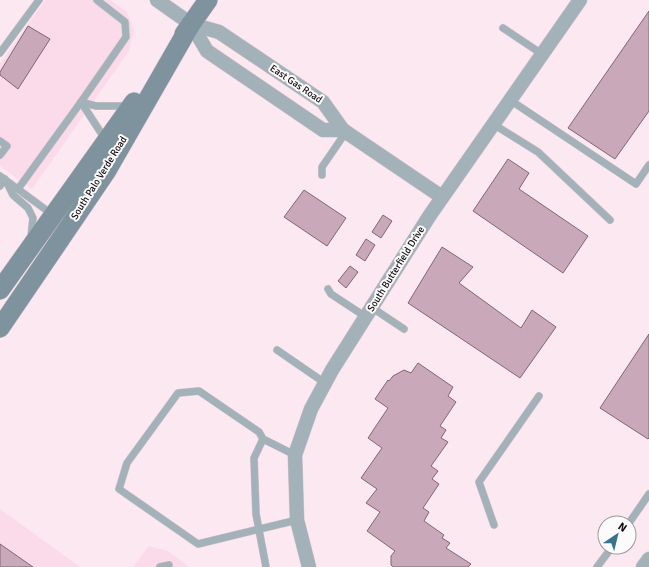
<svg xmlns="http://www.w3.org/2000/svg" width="649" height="567" viewBox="0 0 649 567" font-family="Signika,sans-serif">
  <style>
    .built { fill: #fbdaea }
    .building { fill: #c9a9b9; stroke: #826674 }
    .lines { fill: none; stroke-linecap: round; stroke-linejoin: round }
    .lane-casing { stroke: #d7c4cd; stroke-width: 8 }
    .street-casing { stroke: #d7c4cd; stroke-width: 15 }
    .secondary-casing { stroke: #d7c4cd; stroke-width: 20 }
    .lane { stroke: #a3b1b8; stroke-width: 7 }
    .street { stroke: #a3b1b8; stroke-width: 14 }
    .secondary { stroke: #7e939d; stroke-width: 19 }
    .labels { text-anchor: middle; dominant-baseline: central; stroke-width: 4; stroke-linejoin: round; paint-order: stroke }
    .street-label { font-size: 10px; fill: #13090e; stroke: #fbfbfb }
  </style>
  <rect width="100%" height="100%" fill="#fce8f1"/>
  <g class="built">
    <path d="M45 0H110L127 12 134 30 129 51 32 189 0 166V64Z"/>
    <path d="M0 509 80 567H0Z"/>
    <path d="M149 546 168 551 189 567H133Z"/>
  </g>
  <g class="building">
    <path d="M649 11V111L615 159 568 128Z"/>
    <path d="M28 26 50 39 18 89 0 75V72Z"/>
    <path d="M508 159 529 173 519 189 588 236 563 273 473 211Z"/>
    <path d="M304 190 346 218 327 246 284 217Z"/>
    <path d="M383 215 392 221 381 238 372 232Z"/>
    <path d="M366 239 375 245 365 261 356 255Z"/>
    <path d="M442 247 473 267 459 283 521 328 532 310 556 327 520 378 408 303Z"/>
    <path d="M350 266 358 272 346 288 338 281Z"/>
    <path d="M649 334V438L648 439 600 408Z"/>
    <path d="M418 363 453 387 448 396 456 402 440 426 446 430 441 438 448 442 431 466 438 471 432 479 439 484 423 508 429 512 424 521 444 535 442 538 450 543 446 548 471 564 468 567H393L391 565V556L395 551 367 531 380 512 366 503 377 489 361 478 382 448 368 438 388 408 375 399 388 380 389 381 393 376 404 370 411 373Z"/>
    <path d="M0 544 33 567H0Z"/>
  </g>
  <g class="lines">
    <g class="lane-casing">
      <g id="lane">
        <path d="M503 28 542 54"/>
        <path d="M0 53 39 0"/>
        <path d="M510 100 636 184 649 165"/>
        <path d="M81 102 96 106H129"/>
        <path d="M81 102 105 139"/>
        <path d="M493 124 538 152 610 220"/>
        <path d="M0 141 7 146 0 155"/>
        <path d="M322 175V167L346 132"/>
        <path d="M0 176 53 215"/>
        <path d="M0 186 5 179 13 195 28 208 33 218 31 237"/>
        <path d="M18 189 81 102 126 37 125 22 97 0"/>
        <path d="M328 289 331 294 366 317"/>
        <path d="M371 307 404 329"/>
        <path d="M277 350 325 383"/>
        <path d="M263 439 259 432 199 391 178 393 127 463 119 489 198 544 297 520"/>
        <path d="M629 523 649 494"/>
        <path d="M494 525 479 482 539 396"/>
        <path d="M160 567 169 565"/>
        <path d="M266 567 256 514 254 458 263 439 295 455"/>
        <path d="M597 567 612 547"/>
      </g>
    </g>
    <g class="street-casing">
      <g id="street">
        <path d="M157 0 191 24 219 32 323 102 343 130 442 197"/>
        <path d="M191 24 207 51 323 130H343"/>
        <path d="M309 567 297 520 295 455 311 409 332 370 430 215 580 0"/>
        <path d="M643 567 649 559"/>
      </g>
    </g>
    <g class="secondary-casing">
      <g id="secondary">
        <path d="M184 34 208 0"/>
        <path d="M0 290 134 102"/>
        <path d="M0 328 106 172 191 24"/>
      </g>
    </g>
    <use href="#lane" class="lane"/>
    <use href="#street" class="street"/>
    <use href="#secondary" class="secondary"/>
  </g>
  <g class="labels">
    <g class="street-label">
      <text transform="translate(296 84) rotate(34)">East Gas Road</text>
      <text transform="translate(99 178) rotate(-58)">South Palo Verde Road</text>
      <text transform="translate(396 269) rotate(-58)">South Butterfield Drive</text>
    </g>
  </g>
  <g transform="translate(617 535) rotate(35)"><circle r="19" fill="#fbfbfb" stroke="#9e9a9c"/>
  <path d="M0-3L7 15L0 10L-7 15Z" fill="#37738a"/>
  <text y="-6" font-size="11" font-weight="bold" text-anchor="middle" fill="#13090e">N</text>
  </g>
</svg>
